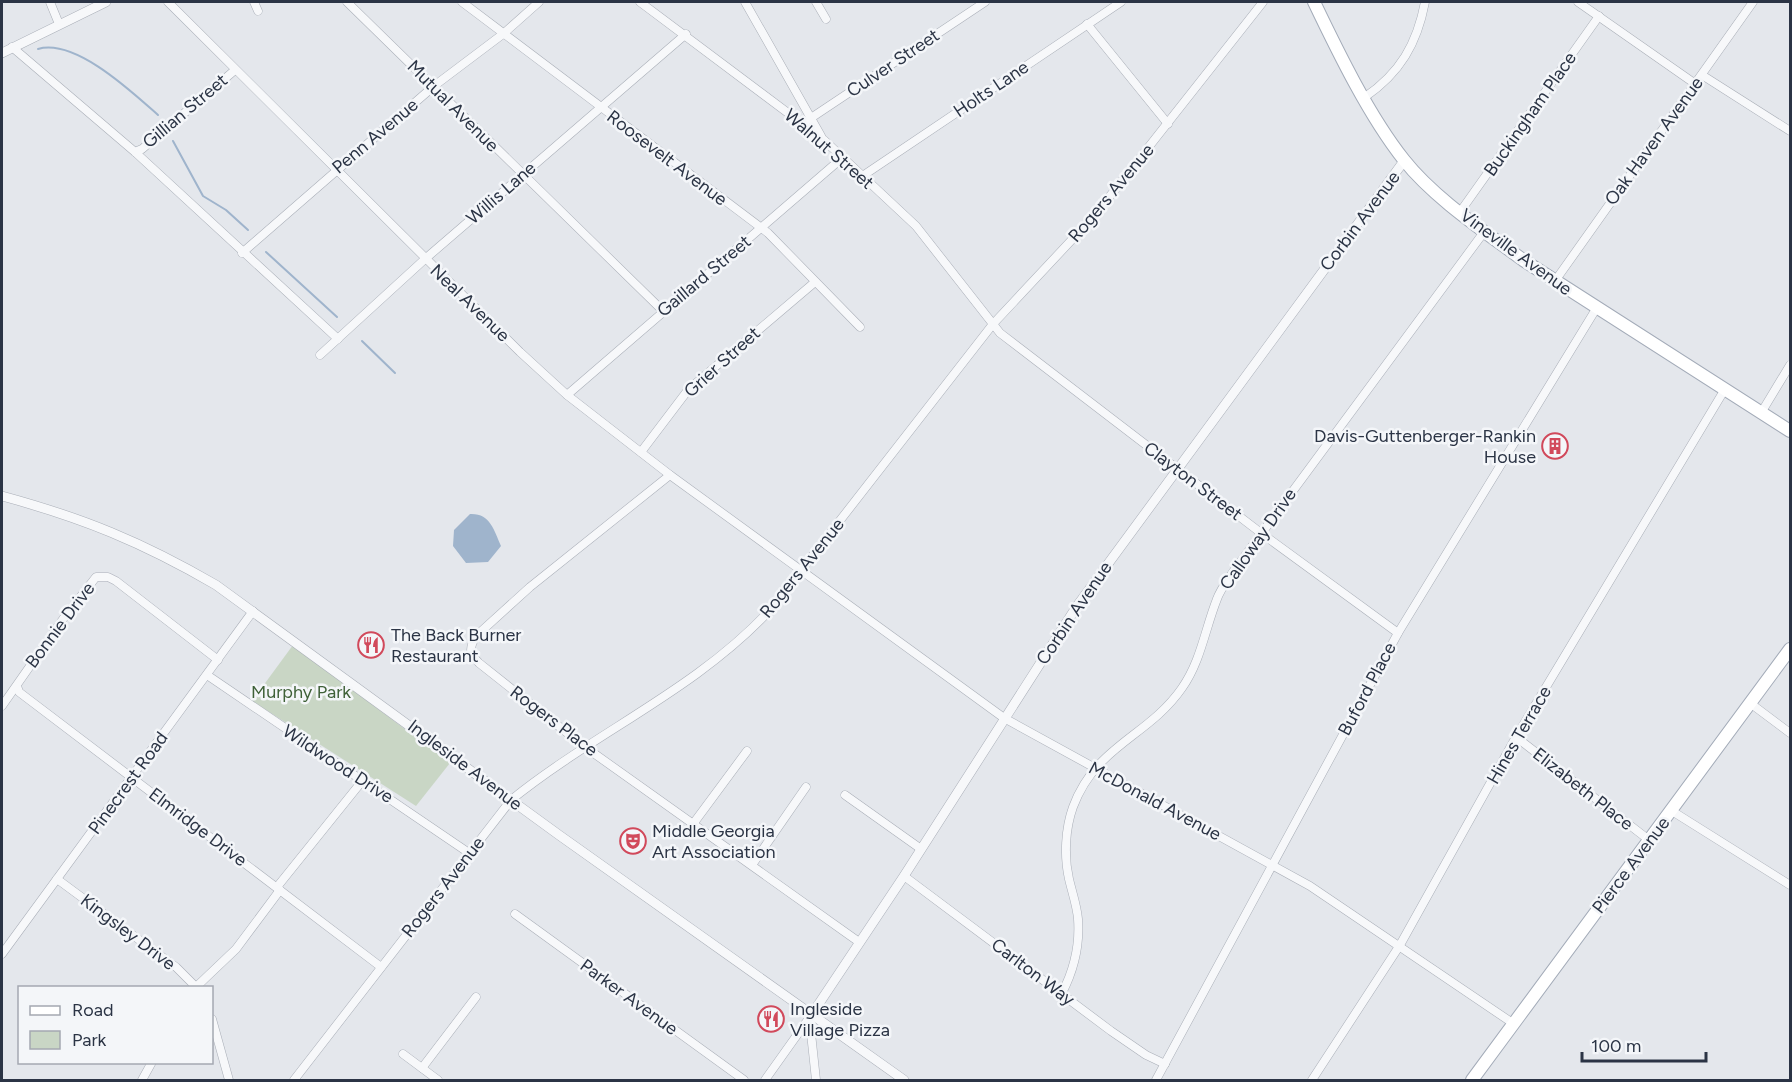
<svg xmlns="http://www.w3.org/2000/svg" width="1792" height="1082" viewBox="0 0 1792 1082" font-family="Figtree,sans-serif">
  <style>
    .green { fill: #c9d6c5 }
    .water { fill: #9fb4cc }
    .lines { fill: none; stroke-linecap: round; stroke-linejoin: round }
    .stream { stroke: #9fb4cc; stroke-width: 2 }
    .minor-casing { stroke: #a9aeb7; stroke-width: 9 }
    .tertiary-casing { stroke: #a9aeb7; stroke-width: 10 }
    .primary-casing { stroke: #a3abb8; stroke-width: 14 }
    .minor { stroke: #f7f8fa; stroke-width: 8 }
    .tertiary { stroke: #f7f8fa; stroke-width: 9 }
    .primary { stroke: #fff; stroke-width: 12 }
    .labels { text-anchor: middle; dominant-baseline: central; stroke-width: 5; stroke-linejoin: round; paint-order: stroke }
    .street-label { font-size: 18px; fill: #2b3445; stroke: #f4f6f9 }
    .poi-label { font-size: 18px; fill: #2b3445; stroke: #f4f6f9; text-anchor: start }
    .park-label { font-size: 18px; fill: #3f6138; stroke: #f4f6f9 }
  </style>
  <rect width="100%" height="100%" fill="#e4e7ec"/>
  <path class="green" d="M293 645 450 763 416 806 252 701Z"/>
  <path class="water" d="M470 514C490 513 494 530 501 546L488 562 466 563 453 546 454 530Z"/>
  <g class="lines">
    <g class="stream">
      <path d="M38 49C75 38 132 92 158 115"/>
      <path d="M173 141 203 196 226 210 248 230"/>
      <path d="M266 252 337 317"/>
      <path d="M362 341 395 373"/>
    </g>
    <g class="minor-casing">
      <g id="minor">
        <path d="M50 2 59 24"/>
        <path d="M168 2 520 352 567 395 670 475 1004 718 1310 886 1514 1024"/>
        <path d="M254 2 258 11"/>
        <path d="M347 2 663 311"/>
        <path d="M462 2 768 233 860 327"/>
        <path d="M640 2 824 140 916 226 1000 333 1261 533 1398 633"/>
        <path d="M745 2 821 136"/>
        <path d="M816 2 826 19"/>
        <path d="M1578 2 1694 83"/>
        <path d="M1087 24 1168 124"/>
        <path d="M12 47 135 152 338 339"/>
        <path d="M1702 75 1790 131"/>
        <path d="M1365 97C1400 73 1417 44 1425 2"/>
        <path d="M802 124 985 2"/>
        <path d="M135 152 142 149 235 70"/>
        <path d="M861 177 1121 2"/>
        <path d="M1460 212 1599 16"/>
        <path d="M242 253 434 86 503 34 539 2"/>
        <path d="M1555 281 1753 2"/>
        <path d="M320 355 425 259 686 34"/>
        <path d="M567 395 842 158"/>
        <path d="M1761 413 1790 365"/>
        <path d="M641 452 688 390 815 282"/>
        <path d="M670 475 530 587 476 636C469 648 469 653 479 663L585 747 859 942"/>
        <path d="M207 675 469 853"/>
        <path d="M17 686 19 692 381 967"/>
        <path d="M1750 703 1790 733"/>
        <path d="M2 706 63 619 96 577H108L116 581 218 660"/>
        <path d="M1516 737 1649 840"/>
        <path d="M845 795 921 849"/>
        <path d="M1672 811 1790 885"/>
        <path d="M693 824 747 751"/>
        <path d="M752 865 806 787"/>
        <path d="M904 876 1111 1031 1146 1055 1165 1064"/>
        <path d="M57 879 176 967 197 988"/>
        <path d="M277 887 363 780"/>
        <path d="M515 914 744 1080"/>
        <path d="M2 954 253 611"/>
        <path d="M195 988 236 949 280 890"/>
        <path d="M1062 993C1074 970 1080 946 1078 919 1077 906 1072 892 1069 879 1064 857 1065 829 1073 807 1096 745 1148 737 1182 688 1201 661 1205 629 1217 599 1220 590 1227 581 1233 572L1484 232"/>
        <path d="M812 1015 810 1024 816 1080"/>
        <path d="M212 1019 229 1080"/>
        <path d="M403 1054 438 1080"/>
        <path d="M422 1068 476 997"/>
        <path d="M142 1080 152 1062"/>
        <path d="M294 1080 511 800C595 732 696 690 771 609L993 324 1095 215 1263 2"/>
        <path d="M765 1080 812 1014"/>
        <path d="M1156 1080 1398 633 1596 309"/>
        <path d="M1312 1080 1400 945 1516 737 1725 389"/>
      </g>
    </g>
    <g class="tertiary-casing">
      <g id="tertiary">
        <path d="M2 53 106 2"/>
        <path d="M2 496C83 518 142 542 216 585L559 835 904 1080"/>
        <path d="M812 1014 904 876 1077 606 1404 161"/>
      </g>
    </g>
    <g class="primary-casing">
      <g id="primary">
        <path d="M1314 2C1338 52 1369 116 1404 160 1434 198 1484 231 1523 260L1790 431"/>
        <path d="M1472 1080 1790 649"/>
      </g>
    </g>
    <use href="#minor" class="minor"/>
    <use href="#tertiary" class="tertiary"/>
    <use href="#primary" class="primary"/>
  </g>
  <defs>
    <g id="building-ring" transform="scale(1.35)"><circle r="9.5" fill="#f4f6f9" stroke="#d1495b" stroke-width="1.5"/><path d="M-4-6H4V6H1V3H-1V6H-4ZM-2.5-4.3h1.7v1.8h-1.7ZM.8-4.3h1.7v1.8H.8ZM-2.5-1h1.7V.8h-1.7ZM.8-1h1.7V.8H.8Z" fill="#d1495b"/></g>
    <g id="restaurant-ring" transform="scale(1.35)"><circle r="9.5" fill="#f4f6f9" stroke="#d1495b" stroke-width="1.5"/><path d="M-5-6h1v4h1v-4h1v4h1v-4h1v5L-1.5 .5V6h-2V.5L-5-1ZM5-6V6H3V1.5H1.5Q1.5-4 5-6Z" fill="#d1495b"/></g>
    <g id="theatre-ring" transform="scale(1.35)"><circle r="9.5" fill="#f4f6f9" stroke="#d1495b" stroke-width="1.5"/><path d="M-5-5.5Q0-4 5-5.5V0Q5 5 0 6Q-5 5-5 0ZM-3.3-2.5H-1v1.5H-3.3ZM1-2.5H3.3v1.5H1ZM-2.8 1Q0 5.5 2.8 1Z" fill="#d1495b"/></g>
  </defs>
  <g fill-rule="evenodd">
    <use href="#building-ring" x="1555" y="446"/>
    <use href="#restaurant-ring" x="371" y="645"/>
    <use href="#theatre-ring" x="633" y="841"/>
    <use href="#restaurant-ring" x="771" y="1019"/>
  </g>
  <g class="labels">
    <g class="street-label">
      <text transform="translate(893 63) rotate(-34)">Culver Street</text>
      <text transform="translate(991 89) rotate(-34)">Holts Lane</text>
      <text transform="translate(453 106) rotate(45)">Mutual Avenue</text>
      <text transform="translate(185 111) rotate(-40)">Gillian Street</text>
      <text transform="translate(1530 114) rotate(-55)">Buckingham Place</text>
      <text transform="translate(375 136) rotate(-40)">Penn Avenue</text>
      <text transform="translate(1654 141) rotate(-54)">Oak Haven Avenue</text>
      <text transform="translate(829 149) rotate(41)">Walnut Street</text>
      <text transform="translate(667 158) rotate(37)">Roosevelt Avenue</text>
      <text transform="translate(501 193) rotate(-41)">Willis Lane</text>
      <text transform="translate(1111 193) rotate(-50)">Rogers Avenue</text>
      <text transform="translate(1360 221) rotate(-53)">Corbin Avenue</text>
      <text transform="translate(1516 252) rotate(36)">Vineville Avenue</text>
      <text transform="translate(704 276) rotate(-40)">Gaillard Street</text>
      <text transform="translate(470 303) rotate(44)">Neal Avenue</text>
      <text transform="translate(722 362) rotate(-42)">Grier Street</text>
      <text transform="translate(1193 481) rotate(37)">Clayton Street</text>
      <text transform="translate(1258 539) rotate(-55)">Calloway Drive</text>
      <text transform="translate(802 568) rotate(-51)">Rogers Avenue</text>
      <text transform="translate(1074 613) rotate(-56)">Corbin Avenue</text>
      <text transform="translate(60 625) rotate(-53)">Bonnie Drive</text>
      <text transform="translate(1367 689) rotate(-62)">Buford Place</text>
      <text transform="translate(554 721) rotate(37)">Rogers Place</text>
      <text transform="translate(1519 735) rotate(-60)">Hines Terrace</text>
      <text transform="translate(338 764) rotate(33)">Wildwood Drive</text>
      <text transform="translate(465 765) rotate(37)">Ingleside Avenue</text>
      <text transform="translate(128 783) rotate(-54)">Pinecrest Road</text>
      <text transform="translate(1583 789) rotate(38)">Elizabeth Place</text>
      <text transform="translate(1155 801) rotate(28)">McDonald Avenue</text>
      <text transform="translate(198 827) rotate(37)">Elmridge Drive</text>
      <text transform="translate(1631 865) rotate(-53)">Pierce Avenue</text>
      <text transform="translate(443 887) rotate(-52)">Rogers Avenue</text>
      <text transform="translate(128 932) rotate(37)">Kingsley Drive</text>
      <text transform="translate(1033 972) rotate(37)">Carlton Way</text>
      <text transform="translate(629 997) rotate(36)">Parker Avenue</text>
    </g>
    <g class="poi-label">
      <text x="1536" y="436" text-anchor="end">Davis-Guttenberger-Rankin<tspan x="1536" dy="21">House</tspan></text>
      <text x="391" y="635">The Back Burner<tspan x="391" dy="21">Restaurant</tspan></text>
      <text x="652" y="831">Middle Georgia<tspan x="652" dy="21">Art Association</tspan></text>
      <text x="790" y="1009">Ingleside<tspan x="790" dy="21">Village Pizza</tspan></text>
    </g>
    <g class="park-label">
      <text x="301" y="692">Murphy Park</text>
    </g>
  </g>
  <rect width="1792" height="1082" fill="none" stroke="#2b3445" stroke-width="6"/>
  <rect x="18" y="986" width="195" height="78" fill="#f4f6f9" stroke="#a4a8b1" stroke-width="1.5"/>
  <rect x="30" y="1006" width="30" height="9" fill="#ffffff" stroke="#a4a8b1" stroke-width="1.5"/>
  <text x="72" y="1016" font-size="18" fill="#2b3445">Road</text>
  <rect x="30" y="1031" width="30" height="18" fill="#c9d6c5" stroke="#a4a8b1" stroke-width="1.5"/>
  <text x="72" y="1046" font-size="18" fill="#2b3445">Park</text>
  <path d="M1582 1052v9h124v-9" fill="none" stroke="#2b3445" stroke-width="3"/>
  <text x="1591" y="1052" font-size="18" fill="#2b3445" stroke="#f4f6f9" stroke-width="4.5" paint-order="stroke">100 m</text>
</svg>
